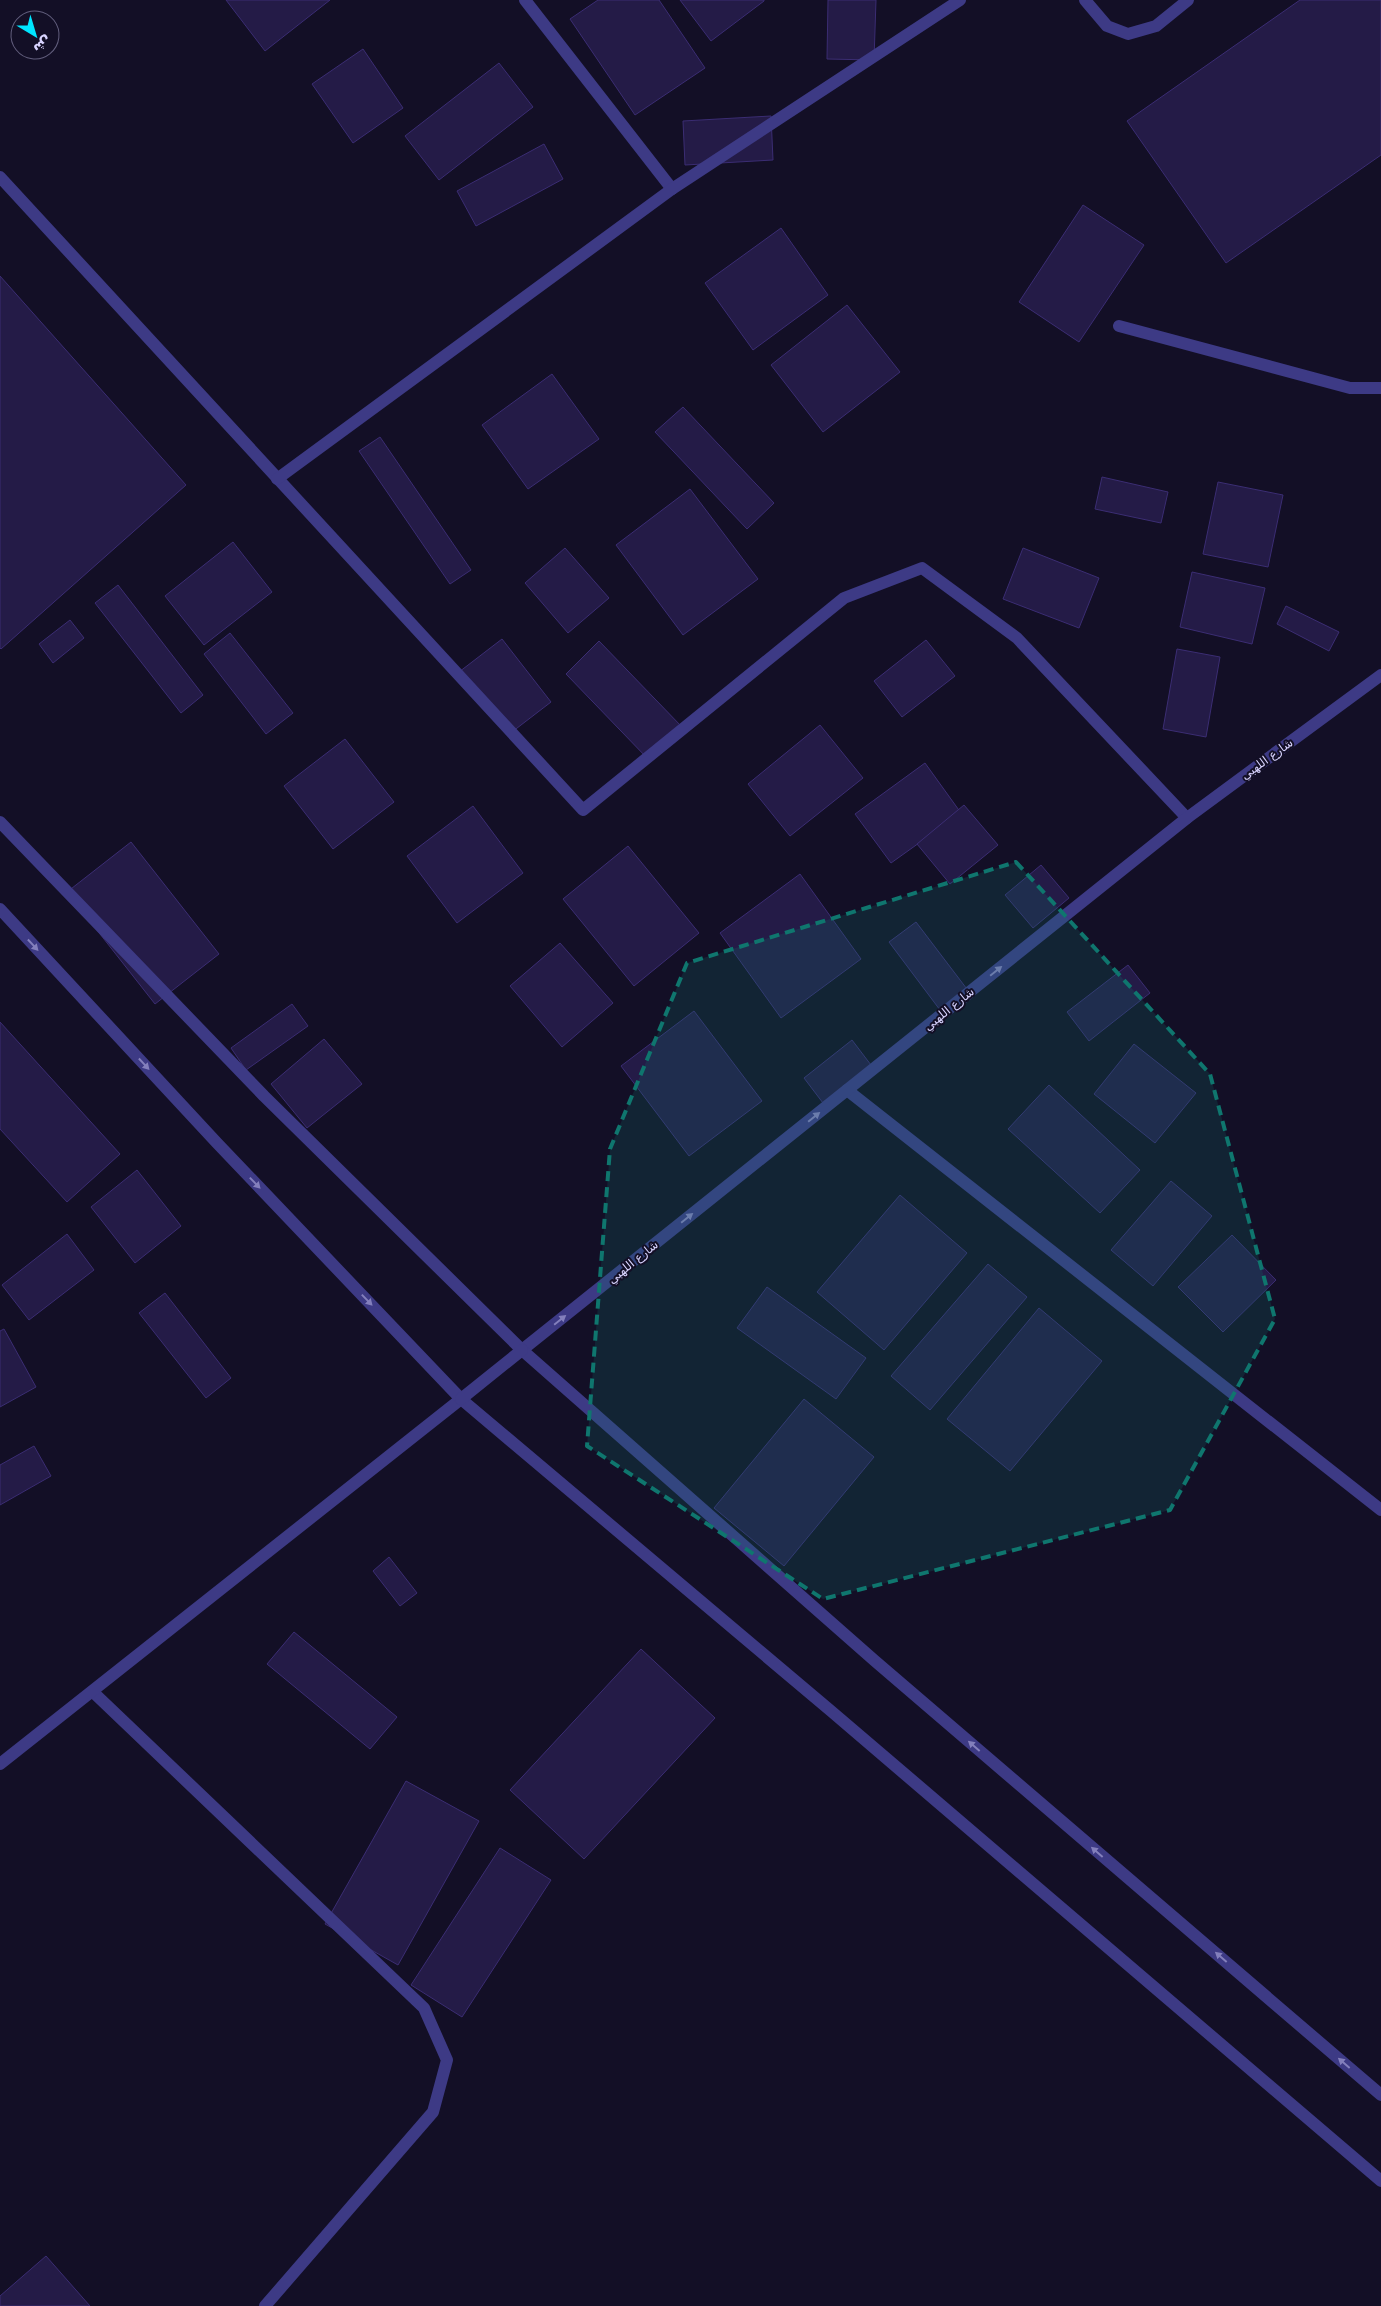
<svg xmlns="http://www.w3.org/2000/svg" width="1381" height="2306" viewBox="0 0 1381 2306" font-family="'DejaVu Sans','Noto Sans Arabic',sans-serif">
  <style>
    .building { fill: #241b47; stroke: #3b2d73 }
    .lines { fill: none; stroke-linecap: round; stroke-linejoin: round }
    .service { stroke: #3d3a85; stroke-width: 12 }
    .minor { stroke: #3d3a85; stroke-width: 12 }
    .tertiary { stroke: #3d3a85; stroke-width: 12 }
    .oneway { fill: #837fbc }
    .marked { fill: #0f766e; fill-opacity: 0.2; stroke: #0f766e; stroke-width: 4; stroke-dasharray: 10 6; stroke-linejoin: round }
    .labels { text-anchor: middle; dominant-baseline: central; stroke-width: 4; stroke-linejoin: round; paint-order: stroke }
    .street-label { font-size: 12px; fill: #d9d4ff; stroke: #130f26 }
  </style>
  <rect width="100%" height="100%" fill="#130f26"/>
  <g class="building">
    <path d="M226 0H330L265 51Z"/>
    <path d="M598 0H659L705 68 635 115 570 19Z"/>
    <path d="M680 0H764V1L711 41Z"/>
    <path d="M828 0H876L874 60 827 59Z"/>
    <path d="M1300 0H1381V155L1226 263 1127 121Z"/>
    <path d="M363 49 403 108 353 143 312 84Z"/>
    <path d="M499 63 533 107 439 180 405 136Z"/>
    <path d="M771 116 773 160 685 165 683 121Z"/>
    <path d="M544 144 563 179 476 226 457 191Z"/>
    <path d="M1083 205 1144 245 1079 342 1019 302Z"/>
    <path d="M781 228 828 295 753 350 705 283Z"/>
    <path d="M0 276 186 485 1 649 0 648Z"/>
    <path d="M847 305 900 372 823 432 771 365Z"/>
    <path d="M552 374 599 439 528 489 482 425Z"/>
    <path d="M683 407 774 503 747 529 655 432Z"/>
    <path d="M380 437 471 570 450 584 359 451Z"/>
    <path d="M1102 477 1168 492 1161 523 1095 509Z"/>
    <path d="M1218 482 1283 495 1268 567 1203 554Z"/>
    <path d="M690 489 758 579 683 635 616 545Z"/>
    <path d="M233 542 272 592 204 645 165 596Z"/>
    <path d="M565 548 609 598 568 633 525 583Z"/>
    <path d="M1023 548 1099 578 1079 628 1003 599Z"/>
    <path d="M1192 572 1265 588 1252 644 1180 627Z"/>
    <path d="M118 585 203 695 181 713 95 603Z"/>
    <path d="M1286 606 1339 632 1329 651 1277 624Z"/>
    <path d="M70 620 84 638 53 663 39 644Z"/>
    <path d="M230 633 293 713 266 734 204 654Z"/>
    <path d="M502 639 551 702 508 735 459 672Z"/>
    <path d="M926 640 955 676 902 717 874 681Z"/>
    <path d="M599 641 682 727 648 759 566 674Z"/>
    <path d="M1177 649 1220 657 1206 737 1163 729Z"/>
    <path d="M820 725 863 778 790 836 748 784Z"/>
    <path d="M345 739 394 802 333 849 284 786Z"/>
    <path d="M925 763 961 813 891 863 855 814Z"/>
    <path d="M964 805 998 845 950 884 917 844Z"/>
    <path d="M473 806 523 873 457 923 407 856Z"/>
    <path d="M131 842 219 954 155 1004 67 892Z"/>
    <path d="M628 846 699 933 634 986 563 899Z"/>
    <path d="M1041 865 1069 898 1033 928 1005 895Z"/>
    <path d="M800 874 861 959 781 1018 720 933Z"/>
    <path d="M916 922 973 997 946 1018 889 942Z"/>
    <path d="M560 943 613 1003 562 1047 510 986Z"/>
    <path d="M1128 965 1150 993 1089 1041 1067 1012Z"/>
    <path d="M292 1004 308 1026 246 1070 231 1048Z"/>
    <path d="M694 1011 762 1101 689 1156 621 1066Z"/>
    <path d="M0 1022 120 1154 67 1202 0 1129Z"/>
    <path d="M324 1039 362 1084 307 1128 271 1084Z"/>
    <path d="M852 1040 871 1065 823 1103 804 1078Z"/>
    <path d="M1134 1044 1196 1093 1155 1143 1094 1094Z"/>
    <path d="M1049 1085 1140 1170 1100 1213 1008 1129Z"/>
    <path d="M137 1170 181 1226 135 1263 91 1207Z"/>
    <path d="M1171 1181 1212 1216 1153 1286 1111 1250Z"/>
    <path d="M900 1195 967 1253 884 1350 817 1292Z"/>
    <path d="M67 1234 94 1270 29 1320 2 1285Z"/>
    <path d="M1232 1235 1276 1280 1223 1332 1178 1287Z"/>
    <path d="M988 1264 1027 1297 930 1410 891 1376Z"/>
    <path d="M767 1287 866 1358 836 1399 737 1328Z"/>
    <path d="M165 1293 231 1378 206 1398 139 1313Z"/>
    <path d="M1039 1308 1102 1361 1010 1471 947 1419Z"/>
    <path d="M4 1329 36 1387 0 1407V1331Z"/>
    <path d="M804 1399 874 1457 784 1566 714 1508Z"/>
    <path d="M34 1446 51 1476 0 1505V1465Z"/>
    <path d="M389 1557 417 1593 400 1606 373 1571Z"/>
    <path d="M294 1632 397 1717 370 1749 267 1664Z"/>
    <path d="M641 1649 715 1718 584 1859 510 1790Z"/>
    <path d="M406 1781 479 1821 398 1965 325 1924Z"/>
    <path d="M500 1848 551 1880 462 2017 411 1985Z"/>
    <path d="M46 2256 90 2306H0V2296Z"/>
  </g>
  <g class="lines">
    <path class="service" d="M1119 326 1350 388H1381"/>
    <g class="minor">
      <path d="M525 0 672 189"/>
      <path d="M1085 0 1107 26 1128 34 1156 26 1188 0"/>
      <path d="M0 177 583 810 844 598 922 568 1017 638 1187 818"/>
      <path d="M277 479 672 189 960 0"/>
      <path d="M847 1090 1381 1510"/>
      <path d="M522 1350 1187 818 1381 675"/>
      <path d="M93 1692 424 2008 447 2060 433 2112 265 2306"/>
      <path d="M0 1764 461 1399"/>
    </g>
    <g class="tertiary">
      <path d="M0 822 264 1096 522 1350 875 1661 1381 2095"/>
      <path d="M0 909 217 1143 461 1399 831 1711 1381 2181"/>
      <path d="M461 1399 522 1350"/>
    </g>
  </g>
  <defs><path id="oneway-solid" d="M-6-.8H1V-3.2L6.5 0L1 3.2V.8H-6Z" transform="scale(1.25)"/></defs>
  <g class="oneway">
    <use href="#oneway-solid" transform="translate(33 945) rotate(47)"/>
    <use href="#oneway-solid" transform="translate(996 971) rotate(-39)"/>
    <use href="#oneway-solid" transform="translate(144 1064) rotate(47)"/>
    <use href="#oneway-solid" transform="translate(814 1117) rotate(-39)"/>
    <use href="#oneway-solid" transform="translate(255 1183) rotate(46)"/>
    <use href="#oneway-solid" transform="translate(687 1218) rotate(-39)"/>
    <use href="#oneway-solid" transform="translate(367 1300) rotate(46)"/>
    <use href="#oneway-solid" transform="translate(560 1320) rotate(-39)"/>
    <use href="#oneway-solid" transform="translate(974 1746) rotate(-139)"/>
    <use href="#oneway-solid" transform="translate(1097 1852) rotate(-139)"/>
    <use href="#oneway-solid" transform="translate(1221 1957) rotate(-139)"/>
    <use href="#oneway-solid" transform="translate(1344 2063) rotate(-139)"/>
  </g>
  <path class="marked" d="M1016 862 1210 1074 1275 1319 1170 1510 823 1599 587 1446 610 1149 687 963Z"/>
  <g class="labels">
    <g class="street-label">
      <text transform="translate(1267 759) rotate(-36)">شارع اللهبي</text>
      <text transform="translate(949 1009) rotate(-39)">شارع اللهبي</text>
      <text transform="translate(633 1262) rotate(-39)">شارع اللهبي</text>
    </g>
  </g>
  <g transform="translate(35 35) rotate(142)"><circle r="24" fill="#130f26" stroke="#625e7d"/>
  <path d="M0-4L9 19L0 12L-9 19Z" fill="#00e5ff"/>
  <text y="-8" font-size="14" font-weight="bold" text-anchor="middle" fill="#d9d4ff">ش</text>
  </g>
</svg>
